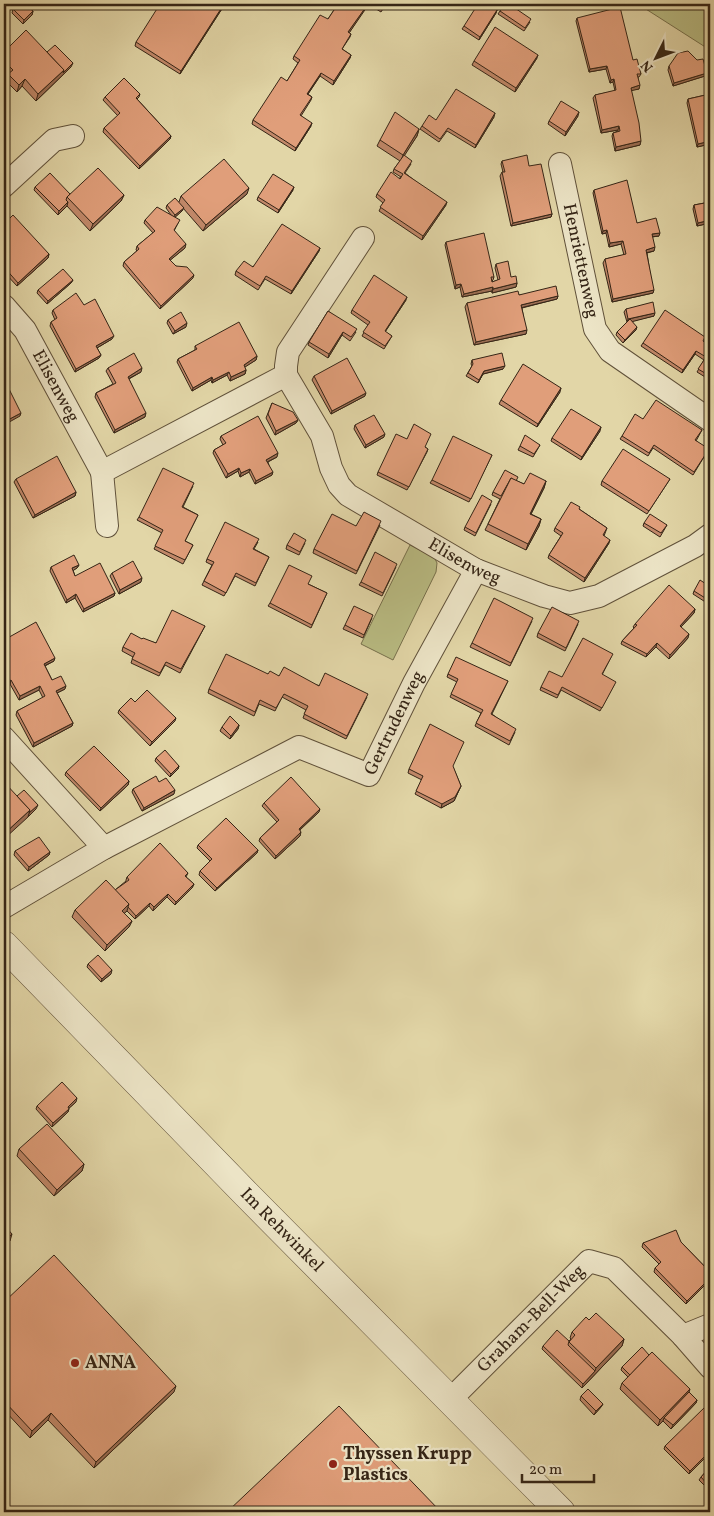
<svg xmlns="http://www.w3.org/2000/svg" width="714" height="1516" viewBox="0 0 714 1516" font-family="Vollkorn,serif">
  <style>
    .green { fill: #b9bc83; stroke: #77704c }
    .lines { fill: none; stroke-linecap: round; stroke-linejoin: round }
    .minor-casing { stroke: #60513a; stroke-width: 24 }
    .tertiary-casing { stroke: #60513a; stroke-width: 29 }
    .minor { stroke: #ece4c6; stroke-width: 22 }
    .tertiary { stroke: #ece4c6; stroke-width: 28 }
    .wall { fill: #c18869; stroke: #352516 }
    .shaded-wall { fill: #9d6f55; stroke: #352516 }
    .building { fill: #e09e7a; stroke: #352516 }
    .poi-dot { fill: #8f2418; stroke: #ece4c6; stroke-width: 2 }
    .labels { text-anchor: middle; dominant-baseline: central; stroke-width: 4.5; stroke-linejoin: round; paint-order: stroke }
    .street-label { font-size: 18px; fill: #352516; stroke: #ece4c6 }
    .poi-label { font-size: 18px; font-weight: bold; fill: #352516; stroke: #ece4c6; text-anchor: start }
  </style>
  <rect width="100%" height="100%" fill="#e2d6a7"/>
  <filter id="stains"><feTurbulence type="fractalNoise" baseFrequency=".004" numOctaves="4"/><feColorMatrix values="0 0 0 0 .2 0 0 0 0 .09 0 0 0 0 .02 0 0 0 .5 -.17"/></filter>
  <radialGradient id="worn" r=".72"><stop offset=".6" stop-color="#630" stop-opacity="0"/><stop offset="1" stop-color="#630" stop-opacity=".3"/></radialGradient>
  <g class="green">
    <path d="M638 4H710V50Z"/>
    <path d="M410 545 434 557 437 563 436 572 393 660 361 644Z"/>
  </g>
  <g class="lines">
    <g class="minor-casing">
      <g id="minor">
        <path id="s1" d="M560 164 595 329 610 351 710 420"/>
        <path d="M4 186 54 140 73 136"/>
        <path id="s2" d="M4 306 25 330 102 472 286 375 322 436 331 468 339 485 348 495 476 570 544 596 570 603 599 596 695 546 710 535"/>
        <path d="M286 375V366L288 352 363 238"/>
        <path d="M102 472 107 526"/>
        <path d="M4 738 104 848"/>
        <path id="s3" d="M4 907 104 848 299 747 369 775 414 683 476 570"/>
        <path d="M683 1336 710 1367"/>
        <path id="s4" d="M450 1400 589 1261 614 1268 683 1336 710 1325"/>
      </g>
    </g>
    <g class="tertiary-casing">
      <g id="tertiary">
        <path id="s5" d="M4 945 246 1194 561 1512"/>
      </g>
    </g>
    <use href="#minor" class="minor"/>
    <use href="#tertiary" class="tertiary"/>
  </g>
  <g class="wall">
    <path d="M225 4 180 74 135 46 136 42Z"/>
    <path d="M338 4H386L381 12 368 4 349 33 351 34 350 37 342 49 351 55 350 58 333 85 320 76 308 94 312 97 311 100 301 116 311 126 295 151 252 124 253 120 287 81 298 63 293 59 294 56 328 19Z"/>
    <path d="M13 9 33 11 32 15 23 24 12 13Z"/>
    <path d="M497 10 496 13 479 40 462 29 464 26Z"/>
    <path d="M500 11 530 22 524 31 498 14Z"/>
    <path d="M577 18 633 60 641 74 639 77H638L639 89 631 90 640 145 615 151 612 136 613 133 618 131V130L601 133 593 98 595 95 615 91 613 82 610 83 606 69 589 72 576 21Z"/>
    <path d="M4 52H47L71 67 36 101 22 86 17 92 6 81 8 74 7 73 4 77Z"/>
    <path d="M537 58 515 92 472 65 474 61Z"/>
    <path d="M669 66 705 76 673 86 668 70Z"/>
    <path d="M140 94 139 97 137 99 171 136 170 139 139 169 103 132 104 128 118 116 103 100 105 97Z"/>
    <path d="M710 94V144L697 147 687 103 688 99Z"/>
    <path d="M578 116 565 136 548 124 549 121Z"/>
    <path d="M494 117 475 148 447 131 439 142 420 129 422 126 436 120Z"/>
    <path d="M419 129 417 136 404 155 411 164 405 173 446 205 422 240 379 211 383 203 376 197 377 194 401 177 393 172 394 169 400 161 377 146 380 140Z"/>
    <path d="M502 161 529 166 552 214 551 217 511 226 500 176 502 172H503L501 164Z"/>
    <path d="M35 187 70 194 124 195 121 201 90 231 67 206 58 215 34 190Z"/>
    <path d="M293 190 278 213 257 200 258 197Z"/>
    <path d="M594 190 637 223 659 236 652 237 654 251 647 253 653 293 612 302 603 263 605 259 624 255 621 244 609 247 606 233 602 234 593 193Z"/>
    <path d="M247 194 203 231 183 208 182 211 175 217 178 223 174 231 185 248 170 260 176 266 193 278 160 309 123 266 124 262 137 251 136 250 137 246 153 233 144 223 145 220 171 215 166 208 167 205 179 202 181 196Z"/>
    <path d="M710 202V223L697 226 693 209 694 205Z"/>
    <path d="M4 224 49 254 48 258 17 286 4 272Z"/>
    <path d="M446 242 494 277 493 280 492 281V282L498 280 495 268 496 264 511 277 517 283 516 287 492 293V291L462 297 460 287 455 289 445 245Z"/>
    <path d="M320 248 319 251 291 294 265 279 258 290 235 275 236 271Z"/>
    <path d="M73 280 71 283 47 304 37 293 38 290Z"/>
    <path d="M519 295 558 296 557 299 522 308 526 334 474 345 465 307 467 303Z"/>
    <path d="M406 300 385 332 392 336 384 349 362 336 368 325 351 313 352 310Z"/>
    <path d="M84 305 112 339 97 348 101 355 99 358 75 372 50 326 51 322 55 320 52 313 53 310Z"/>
    <path d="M626 309 654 316 632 321 636 330 623 343 616 335 617 332 627 322 624 312Z"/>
    <path d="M328 311 356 332 350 341 342 335 328 358 308 345 309 342Z"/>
    <path d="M168 320 186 327 173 334 167 323Z"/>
    <path d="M703 341 710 346V380L697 372 704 360 695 354 682 373 641 346 643 343Z"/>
    <path d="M195 346 257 356 256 360 244 367 246 370 245 374 230 381 227 375 212 383 211 380 192 391 177 362 178 359 195 350Z"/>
    <path d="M472 360 503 369 483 374 478 383 466 376 472 366 471 364Z"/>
    <path d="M108 368 141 372 129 379 145 417 114 433 95 397 96 393 113 384 106 371Z"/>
    <path d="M314 376 365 396 331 414 312 380Z"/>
    <path d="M560 392 537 427 499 404 501 400Z"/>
    <path d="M272 403 298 420 296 423 275 435 266 418Z"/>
    <path d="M643 419 702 430 696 441 707 452 693 475 653 448 648 456 620 439 622 436Z"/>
    <path d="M355 425 384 437 365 448 354 429Z"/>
    <path d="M710 427V440L704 436Z"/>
    <path d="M600 431 581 460 551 441 552 438Z"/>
    <path d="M221 436 277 457 268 462 272 475 255 484 249 472 240 477 238 471 226 478 213 453 214 450 223 445 220 439Z"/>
    <path d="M540 445 533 457 518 450 520 446Z"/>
    <path d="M425 447 428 449 427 452 407 490 377 475 378 472Z"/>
    <path d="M492 455 469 502 430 483 432 480Z"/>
    <path d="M16 479 76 492 75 496 33 518 14 482Z"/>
    <path d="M670 479 668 482 647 514 601 485 602 481Z"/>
    <path d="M517 481 524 484 546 481 544 488 531 514 541 519 539 526 526 550 485 530 488 524 500 499 492 495 493 492Z"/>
    <path d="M193 486 183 507 198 515 185 541 193 545 183 564 154 549 162 533 137 520 139 517Z"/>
    <path d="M491 504 475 536 464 530 465 527Z"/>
    <path d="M579 509 607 528 604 536 609 543 584 582 548 558 549 555 561 536 554 531 555 528Z"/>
    <path d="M644 523 667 525 660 537 643 526Z"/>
    <path d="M380 525 356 574 313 553 314 549 356 526Z"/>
    <path d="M258 542 254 549 269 557 255 586 235 576 224 596 202 585 212 565 206 562 207 559Z"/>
    <path d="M305 543 299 555 286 549 287 545Z"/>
    <path d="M79 565 77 568 73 570 75 576 115 593 114 596 83 612 75 598 66 603 50 571 51 567Z"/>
    <path d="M396 567 382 596 359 585 361 582Z"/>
    <path d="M112 573 141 582 119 594 110 576Z"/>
    <path d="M308 584 327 593 311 628 268 606 270 603Z"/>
    <path d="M710 584V605L693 594 694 591 709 586Z"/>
    <path d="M695 609 694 613 681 627 688 638 669 659 656 647 646 657 621 644 622 641 634 628 633 627 635 624Z"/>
    <path d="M372 618 363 638 343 629 345 625Z"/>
    <path d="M532 621 510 666 470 647 472 643Z"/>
    <path d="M578 624 565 651 537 637 538 633Z"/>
    <path d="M205 626 180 673 165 665 159 676 131 663 133 657 122 651 123 647 142 639 156 643Z"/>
    <path d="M4 640 54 661 45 666 52 680 65 689 57 693 73 723 72 726 33 747 16 715 17 711 43 698 39 690 19 700 10 684Z"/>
    <path d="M611 657 602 675 614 685 600 711 561 690 557 698 540 690 541 687Z"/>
    <path d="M268 674 279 676 367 697 346 739 303 718 306 710 282 697 275 711 259 704 254 716 208 693 209 689Z"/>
    <path d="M448 674 508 681 492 714 515 732 509 745 475 726 481 713 450 697 457 682 447 677Z"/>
    <path d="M135 702 175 721 150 746 118 713 119 710Z"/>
    <path d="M239 725 238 729 230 739 220 731 222 727Z"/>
    <path d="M156 758 179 766 178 769 170 777 155 761Z"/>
    <path d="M453 767 461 786 454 801 441 808 415 794 422 780 408 773 409 769Z"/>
    <path d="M66 772 129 781 128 785 100 811 65 775Z"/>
    <path d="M159 782 174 794 142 811 132 792 133 789Z"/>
    <path d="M264 803 319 812 300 830V836L275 859 259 841 260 838 277 822 262 806Z"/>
    <path d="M198 845 258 850 257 853 215 891 199 875 200 871 210 861 197 848Z"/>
    <path d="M15 851 50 852 49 855 28 871 14 855Z"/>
    <path d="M188 873 186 877 194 884 192 888 175 905 167 897 153 911 149 906 135 919 127 911 124 913 132 921 129 927 105 951 72 917 75 910 115 890 126 881V880L127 877Z"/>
    <path d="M88 964 111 974 101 982 87 967Z"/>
    <path d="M76 1102 69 1108 68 1112 52 1127 36 1109 37 1106Z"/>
    <path d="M19 1149 84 1164 82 1171 54 1196 17 1156Z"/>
    <path d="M681 1242 710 1272 686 1304 654 1272 655 1268 659 1264 642 1247 643 1243Z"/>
    <path d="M4 1302 174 1392 94 1468 48 1420 30 1438 4 1410Z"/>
    <path d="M589 1320 624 1339 622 1346 582 1388 542 1349 543 1346 569 1341 571 1339 570 1338 572 1332Z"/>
    <path d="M649 1355 697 1400 696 1403 671 1429 663 1421 658 1426 620 1389 622 1383 628 1377 621 1370 622 1367Z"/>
    <path d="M581 1396 603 1404 601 1407 594 1415 580 1400Z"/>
    <path d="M665 1446 710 1453 689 1474 664 1449Z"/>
    <path d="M710 1460V1484L707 1488 699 1480 701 1477 709 1468 707 1466 708 1462Z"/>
  </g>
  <g class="shaded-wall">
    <path d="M224 4H225L180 74 181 71Z"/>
    <path d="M368 4H369L347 36 348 32Z"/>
    <path d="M497 10 496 13 479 40 480 37Z"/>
    <path d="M33 11 32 15 23 24 24 20Z"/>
    <path d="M351 55 350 58 333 85 334 81Z"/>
    <path d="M538 55 537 58 515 92 516 88Z"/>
    <path d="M73 63 71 67 36 101 38 94 64 70Z"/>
    <path d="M607 66 606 69 589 72 590 69Z"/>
    <path d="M321 73 320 76 306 97 307 94Z"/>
    <path d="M707 73 705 76 673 86 674 83Z"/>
    <path d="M25 79 22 86 17 92 19 85Z"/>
    <path d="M614 79 613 82 610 83 611 80Z"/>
    <path d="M640 85 639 89 630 91 631 88Z"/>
    <path d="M579 112 578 116 565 136 566 132Z"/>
    <path d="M495 113 494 117 475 148 476 145Z"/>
    <path d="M312 123 311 126 295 151 296 148Z"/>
    <path d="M619 126 618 130 601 133 602 130Z"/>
    <path d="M419 129 417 136 401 161 403 155Z"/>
    <path d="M171 136 170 139 139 169 140 166Z"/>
    <path d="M641 141 640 145 615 151 616 147Z"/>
    <path d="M710 141V144L697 147 698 144Z"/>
    <path d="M294 187 293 190 278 213 279 210Z"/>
    <path d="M249 188 247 194 203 231 206 225Z"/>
    <path d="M124 195 121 201 90 231 93 224Z"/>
    <path d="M68 202 67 206 58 215 59 211Z"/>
    <path d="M447 202 446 205 422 240 423 236Z"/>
    <path d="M184 208 182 211 173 219 175 215Z"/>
    <path d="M552 214 551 217 511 226 513 223Z"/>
    <path d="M710 220V223L697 226 698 223Z"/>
    <path d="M607 230 606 233 602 234 603 231Z"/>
    <path d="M660 233 659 236 650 237 652 234Z"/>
    <path d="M623 241 621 244 609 247 610 243Z"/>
    <path d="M186 244 185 248 168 262 169 259Z"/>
    <path d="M655 247 654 251 645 253 646 250Z"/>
    <path d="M320 248 319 251 291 294 292 291Z"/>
    <path d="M49 254 48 258 17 286 18 283Z"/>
    <path d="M194 275 193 278 160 309 161 306Z"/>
    <path d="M73 280 71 283 47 304 48 301Z"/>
    <path d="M517 283 516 287 492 293 493 289Z"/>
    <path d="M461 284 460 287 455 289 456 285Z"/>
    <path d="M493 287 492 291 462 297 464 294Z"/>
    <path d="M654 290 653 293 612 302 613 299Z"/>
    <path d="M558 296 557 299 520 308 521 305Z"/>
    <path d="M407 297 406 300 383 335 385 331Z"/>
    <path d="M655 313 654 316 627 323 628 319Z"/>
    <path d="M187 323 186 327 173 334 175 331Z"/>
    <path d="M637 327 636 330 623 343 625 340Z"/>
    <path d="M527 330 526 334 474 345 476 342Z"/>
    <path d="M343 332 342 335 328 358 329 354Z"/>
    <path d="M114 336 112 339 95 349 96 346Z"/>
    <path d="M696 351 695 354 682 373 683 370Z"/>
    <path d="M101 355 99 358 75 372 76 369Z"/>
    <path d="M257 356 256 360 242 369 244 365Z"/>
    <path d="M505 366 503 369 483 374 478 383 484 371Z"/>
    <path d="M142 368 141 372 126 380 128 377Z"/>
    <path d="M246 370 245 374 230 381 231 377Z"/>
    <path d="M229 372 227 375 212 383 213 380Z"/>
    <path d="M212 377 211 380 192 391 193 388Z"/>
    <path d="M561 388 560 392 537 427 538 424Z"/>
    <path d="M366 393 365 396 331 414 332 411Z"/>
    <path d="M21 413 20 416 4 425V422Z"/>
    <path d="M146 413 145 417 114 433 115 430Z"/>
    <path d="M298 420 296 423 275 435 276 431Z"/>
    <path d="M601 427 600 431 581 460 582 457Z"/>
    <path d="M385 434 384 437 365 448 366 445Z"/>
    <path d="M278 453 277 457 265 463 266 460Z"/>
    <path d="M239 468 238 471 226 478 228 474Z"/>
    <path d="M250 469 249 472 240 477 241 473Z"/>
    <path d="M273 472 272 475 255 484 256 481Z"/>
    <path d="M546 481 544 488 528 520 530 514Z"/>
    <path d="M76 492 75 496 33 518 35 515Z"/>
    <path d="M541 519 539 526 526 550 528 544Z"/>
    <path d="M610 540 609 543 584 582 585 578Z"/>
    <path d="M79 565 77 568 71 572 72 568Z"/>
    <path d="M142 578 141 582 119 594 120 590Z"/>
    <path d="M115 593 114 596 83 612 84 609Z"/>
    <path d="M76 594 75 598 66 603 67 600Z"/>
    <path d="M695 609 694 613 679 629 680 626Z"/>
    <path d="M689 634 688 638 669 659 670 655Z"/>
    <path d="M657 643 656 647 646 657 647 654Z"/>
    <path d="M55 658 54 661 42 667 44 664Z"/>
    <path d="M11 680 10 684 4 687V684Z"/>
    <path d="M40 686 39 690 19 700 20 696Z"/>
    <path d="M66 686 65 689 55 694 56 691Z"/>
    <path d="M176 718 175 721 150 746 152 742Z"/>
    <path d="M73 723 72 726 33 747 34 743Z"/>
    <path d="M239 725 238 729 230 739 231 736Z"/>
    <path d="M179 766 178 769 170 777 171 774Z"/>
    <path d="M129 781 128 785 100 811 101 808Z"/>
    <path d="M461 786 454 801 441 808 442 804Z"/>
    <path d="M175 790 174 794 142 811 144 808Z"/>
    <path d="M38 805 36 809 28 817 29 813Z"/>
    <path d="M320 809 319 812 297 832 299 829Z"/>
    <path d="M30 810 28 817 4 839V834Z"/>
    <path d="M301 832 300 836 275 859 276 856Z"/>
    <path d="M258 850 257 853 215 891 217 888Z"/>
    <path d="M50 852 49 855 28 871 29 867Z"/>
    <path d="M194 884 192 888 175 905 176 902Z"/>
    <path d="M168 894 167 897 153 911 154 907Z"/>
    <path d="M150 903 149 906 135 919 136 916Z"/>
    <path d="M129 904 127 911 120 917 122 911Z"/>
    <path d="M132 921 129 927 105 951 107 945Z"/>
    <path d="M112 970 111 974 101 982 102 979Z"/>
    <path d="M77 1098 76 1102 67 1110 68 1107Z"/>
    <path d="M69 1109 68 1112 52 1127 53 1123Z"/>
    <path d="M84 1164 82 1171 54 1196 57 1190Z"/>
    <path d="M12 1234 10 1241 4 1246V1242Z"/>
    <path d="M710 1278V1280L686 1304 687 1301Z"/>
    <path d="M624 1339 622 1346 582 1388 583 1384 595 1371 596 1368Z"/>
    <path d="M176 1386 174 1392 94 1468 96 1462Z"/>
    <path d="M690 1389 688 1396 664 1418 663 1421 658 1426 660 1420Z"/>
    <path d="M697 1400 696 1403 671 1429 673 1425Z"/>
    <path d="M603 1404 601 1407 594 1415 596 1411Z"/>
    <path d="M51 1413 48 1420 30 1438 32 1431Z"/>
    <path d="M710 1451V1453L689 1474 690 1471Z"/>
  </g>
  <g class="building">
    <path d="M19 4H24L33 11 24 20 13 9Z"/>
    <path d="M160 4H224L181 71 136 42Z"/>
    <path d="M338 4H368L348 32 351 34 342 49 351 55 334 81 321 73 307 94 312 97 300 115 312 123 296 148 253 120 281 77 287 81 300 60 294 56 320 15 328 19Z"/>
    <path d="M374 4H385L382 9Z"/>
    <path d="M478 4H489L497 10 480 37 464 26Z"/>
    <path d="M504 4H509L531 19 525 28 500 11Z"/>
    <path d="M620 7 633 60 637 59 641 74H637L640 85 631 88 639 123 641 141 616 147 613 133 620 131 619 126 602 130 595 95 616 90 614 79 611 80 607 66 590 69 577 18Z"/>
    <path d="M495 27 538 55 516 88 474 61Z"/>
    <path d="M26 30 64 70 38 94 25 79 19 85 8 74 13 70 4 61V52Z"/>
    <path d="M55 45 73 63 63 73 64 70 47 52Z"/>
    <path d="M688 51 697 60 703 59 707 73 674 83 669 66 678 53Z"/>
    <path d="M4 65 9 70 4 75Z"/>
    <path d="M124 78 140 94 136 98 171 136 140 166 104 128 120 113 105 97Z"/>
    <path d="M456 89 495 113 476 145 448 128 440 139 422 126 429 115 436 120Z"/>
    <path d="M710 94V141L698 144 688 99Z"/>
    <path d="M561 101 579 112 566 132 549 121Z"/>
    <path d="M395 112 419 129 403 155 380 140Z"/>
    <path d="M4 128 8 133 4 138Z"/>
    <path d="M404 155 412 161 404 173 447 202 423 236 380 207 385 200 377 194 391 172 400 179 403 174 394 169Z"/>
    <path d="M527 155 529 166 541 164 552 214 513 223 502 172H505L502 161Z"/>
    <path d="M224 159 249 188 206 225 181 196Z"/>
    <path d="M98 168 124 195 93 224 67 197Z"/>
    <path d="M50 173 70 194 67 197 66 200 68 202 59 211 35 187Z"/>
    <path d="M273 174 294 187 279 210 258 197Z"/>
    <path d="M627 180 637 223 656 218 660 233 652 234 655 247 646 250 654 290 613 299 605 259 626 254 623 241 610 243 607 230 603 231 594 190Z"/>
    <path d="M175 198 184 208 175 215 167 205Z"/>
    <path d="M4 202 9 207 4 212Z"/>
    <path d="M710 202V220L698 223 694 205Z"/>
    <path d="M157 207 180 220 174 230 186 244 169 259 176 266 187 267 194 275 161 306 124 262 139 249 137 246 155 231 145 220Z"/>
    <path d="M13 215 49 254 18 283 4 267V224Z"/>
    <path d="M282 224 320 248 292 291 266 276 260 286 236 271 244 261 253 267Z"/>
    <path d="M484 233 494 277H491L492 282 500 279 496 264 508 261 511 277 516 276 517 283 493 289V287L464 294 461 284 456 285 446 242Z"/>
    <path d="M63 269 73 280 48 301 38 290Z"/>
    <path d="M374 275 407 297 385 331 392 336 385 346 363 332 370 322 352 310Z"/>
    <path d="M556 286 558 296 521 305 527 330 476 342 467 303 518 291 519 295Z"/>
    <path d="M76 293 84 305 95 299 114 336 96 346 101 355 76 369 51 322 57 318 53 310Z"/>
    <path d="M653 302 655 313 628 319 626 309Z"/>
    <path d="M665 310 705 337 703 341 710 346V376L698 369 706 357 696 351 683 370 643 343Z"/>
    <path d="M328 311 357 329 351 337 343 332 329 354 309 342Z"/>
    <path d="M181 312 187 323 175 331 168 320Z"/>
    <path d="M630 319 637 327 625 340 617 332Z"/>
    <path d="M239 322 257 356 244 365 246 370 231 377 229 372 213 380 212 377 193 388 178 359 197 349 195 346Z"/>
    <path d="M134 353 142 368 128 377 146 413 115 430 96 393 116 383 108 368Z"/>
    <path d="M502 353 505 366 484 371 479 380 468 373 473 364 472 360Z"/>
    <path d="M347 358 366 393 332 411 314 376Z"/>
    <path d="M523 364 561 388 538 424 501 400Z"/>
    <path d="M6 383 21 413 4 422V384Z"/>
    <path d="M656 400 702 430 695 440 709 449 694 472 654 445 649 453 622 436 635 414 643 419Z"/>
    <path d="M272 403 293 412 298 420 276 431 268 414Z"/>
    <path d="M571 409 601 427 582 457 552 438Z"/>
    <path d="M374 415 385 434 366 445 355 425Z"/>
    <path d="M258 416 278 453 266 460 273 472 256 481 250 469 241 473 239 468 228 474 214 450 226 443 221 436Z"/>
    <path d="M414 424 431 434 425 447 428 449 409 487 378 472 396 434 407 439Z"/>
    <path d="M710 427V436L706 433Z"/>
    <path d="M525 435 540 445 534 454 520 446Z"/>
    <path d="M453 436 492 455 471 499 432 480Z"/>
    <path d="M623 449 670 479 649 511 602 481Z"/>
    <path d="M57 456 76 492 35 515 16 479Z"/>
    <path d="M163 468 194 483 182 507 198 515 185 541 193 545 185 560 155 546 163 530 139 517Z"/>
    <path d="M505 470 518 477 516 481 511 478 501 496 493 492Z"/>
    <path d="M530 473 546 481 530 514 541 519 528 544 488 524 511 478 524 484Z"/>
    <path d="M482 495 492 501 476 533 465 527Z"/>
    <path d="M571 502 580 507 579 509 607 528 603 535 610 540 585 578 549 555 563 533 555 528Z"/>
    <path d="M364 512 381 521 357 571 314 549 332 514 356 526Z"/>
    <path d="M650 514 667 525 661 533 644 523Z"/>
    <path d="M225 522 259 539 253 549 269 557 256 583 236 573 226 593 204 581 214 562 207 559Z"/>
    <path d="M294 533 306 540 300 552 287 545Z"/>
    <path d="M375 552 397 564 383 593 361 582Z"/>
    <path d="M74 555 79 565 72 568 75 576 100 563 115 593 84 609 76 594 67 600 51 567Z"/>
    <path d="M133 561 142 578 120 590 112 573Z"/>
    <path d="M289 565 312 576 308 584 327 593 312 625 270 603Z"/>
    <path d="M700 580 709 586 710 584V601L694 591Z"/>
    <path d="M669 585 695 609 680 626 689 634 670 655 657 643 647 654 622 641 637 625 635 624Z"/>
    <path d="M494 598 533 618 511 663 472 643Z"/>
    <path d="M354 606 373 615 364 635 345 625Z"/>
    <path d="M552 607 579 621 566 648 538 633Z"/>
    <path d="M172 610 205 626 181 669 166 662 160 673 132 659 135 653 123 647 131 633 142 639 143 638 156 643Z"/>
    <path d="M36 622 55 658 44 664 52 680 61 676 66 686 56 691 73 723 34 743 17 711 45 696 40 686 20 696 11 680 4 684V640Z"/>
    <path d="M583 638 613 654 602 674 616 682 602 708 562 687 558 695 541 687 549 671 562 677Z"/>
    <path d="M226 654 268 674 270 671 279 676 284 667 319 686 325 673 368 694 347 736 304 714 308 706 284 694 276 708 260 700 255 712 209 689Z"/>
    <path d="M456 657 508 681 491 714 516 729 510 741 476 723 483 710 451 694 458 679 448 674Z"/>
    <path d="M147 690 176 718 152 742 119 710 131 698 135 702Z"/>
    <path d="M230 716 239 725 231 736 222 727Z"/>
    <path d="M430 724 464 742 453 766 461 786 455 797 442 804 416 791 423 776 409 769Z"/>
    <path d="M94 746 129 781 101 808 66 772Z"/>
    <path d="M165 750 179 766 171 774 156 758Z"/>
    <path d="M156 776 159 782 166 778 175 790 144 808 133 789Z"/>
    <path d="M291 777 320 809 299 829 301 832 276 856 260 838 279 820 264 803Z"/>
    <path d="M4 782 30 810 4 834Z"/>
    <path d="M24 790 38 805 29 813 30 810 17 796Z"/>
    <path d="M226 818 258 850 217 888 200 871 212 859 198 845Z"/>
    <path d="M39 837 50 852 29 867 15 851Z"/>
    <path d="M160 843 188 873 185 876 194 884 176 902 168 894 154 907 150 903 136 916 128 907 129 904 115 890 129 880 127 877Z"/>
    <path d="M106 880 129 904 122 911 132 921 107 945 75 910Z"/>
    <path d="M98 955 112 970 102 979 88 964Z"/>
    <path d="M4 1079 7 1083 4 1086Z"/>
    <path d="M62 1082 77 1098 68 1107 69 1109 53 1123 37 1106Z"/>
    <path d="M47 1124 84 1164 57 1190 19 1149Z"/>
    <path d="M4 1225 12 1234 4 1242Z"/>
    <path d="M676 1230 681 1242 710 1272V1278L687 1301 655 1268 661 1262 643 1243Z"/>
    <path d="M54 1255 176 1386 96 1462 51 1413 32 1431 4 1401V1302Z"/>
    <path d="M596 1313 624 1339 596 1368 569 1342 575 1335 572 1332 586 1317 589 1320Z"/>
    <path d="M557 1330 569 1341 568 1345 595 1371 583 1384 543 1346Z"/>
    <path d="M642 1347 649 1355 630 1375 622 1367Z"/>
    <path d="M652 1352 690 1389 660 1420 622 1383Z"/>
    <path d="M588 1389 603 1404 596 1411 581 1396Z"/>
    <path d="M689 1392 697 1400 673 1425 664 1418Z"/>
    <path d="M339 1406 441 1512H227Z"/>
    <path d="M706 1406 710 1410V1451L690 1471 665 1446Z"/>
    <path d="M710 1467V1482L708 1485 701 1477Z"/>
  </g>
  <g class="poi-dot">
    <circle cx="75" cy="1363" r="5"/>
    <circle cx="333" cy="1464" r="5"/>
  </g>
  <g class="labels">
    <g class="street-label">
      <text stroke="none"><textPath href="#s1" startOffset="99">Henriettenweg</textPath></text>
      <text stroke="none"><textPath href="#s2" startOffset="96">Elisenweg</textPath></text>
      <text stroke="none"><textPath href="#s2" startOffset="672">Elisenweg</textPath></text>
      <text stroke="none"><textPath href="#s3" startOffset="469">Gertrudenweg</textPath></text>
      <text stroke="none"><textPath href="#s5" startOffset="398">Im Rehwinkel</textPath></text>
      <text stroke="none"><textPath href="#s4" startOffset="115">Graham-Bell-Weg</textPath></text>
    </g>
    <g class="poi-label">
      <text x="85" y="1363">ANNA</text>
      <text x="343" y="1454">Thyssen Krupp<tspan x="343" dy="21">Plastics</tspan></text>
    </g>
  </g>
  <rect width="714" height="1516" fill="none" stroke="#e2d6a7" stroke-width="20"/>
  <rect x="5" y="5" width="704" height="1506" fill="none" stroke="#352516" stroke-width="2.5"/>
  <rect x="10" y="10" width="694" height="1496" fill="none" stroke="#352516"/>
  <g transform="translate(656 58) rotate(228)" stroke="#ece4c6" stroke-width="4" paint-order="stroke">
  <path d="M0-4L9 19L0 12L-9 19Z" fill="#352516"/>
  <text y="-8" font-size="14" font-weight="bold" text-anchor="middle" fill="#352516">N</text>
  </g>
  <path d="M522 1474v8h72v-8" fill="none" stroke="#352516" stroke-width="2.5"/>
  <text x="529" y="1474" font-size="15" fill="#352516" stroke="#ece4c6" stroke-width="4" paint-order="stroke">20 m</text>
  <rect width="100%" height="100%" filter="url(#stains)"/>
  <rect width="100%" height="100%" fill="url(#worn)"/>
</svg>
